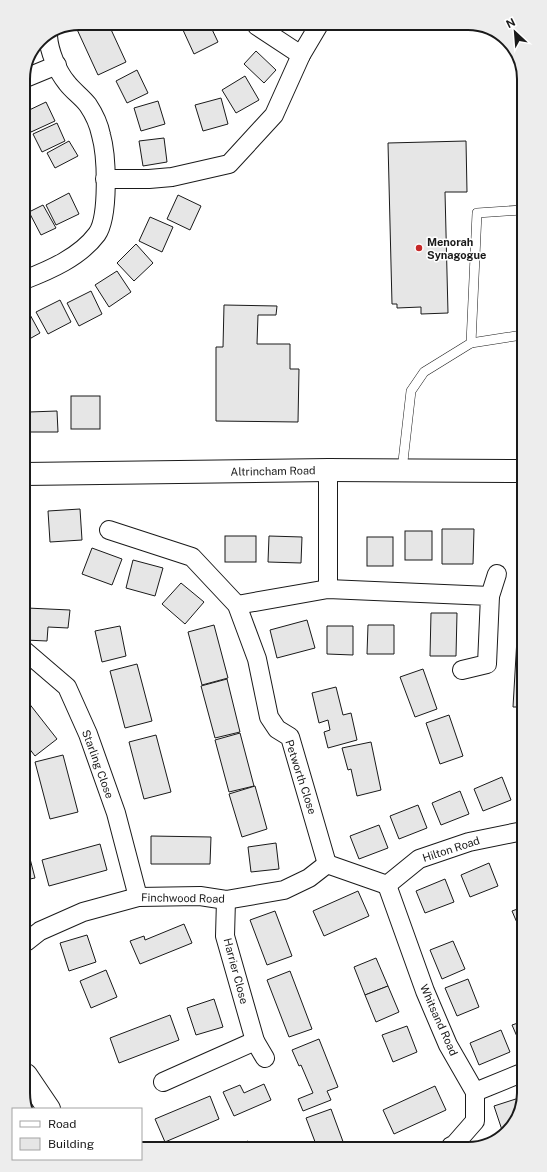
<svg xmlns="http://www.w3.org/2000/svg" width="547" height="1172" viewBox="0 0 547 1172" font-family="'Public Sans',sans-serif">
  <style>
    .building { fill: #e6e6e6; stroke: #1a1a1a }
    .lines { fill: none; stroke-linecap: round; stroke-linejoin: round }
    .service-casing { stroke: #1a1a1a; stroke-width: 10 }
    .minor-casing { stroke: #1a1a1a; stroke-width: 20 }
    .tertiary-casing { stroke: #1a1a1a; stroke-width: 24 }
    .primary-casing { stroke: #1a1a1a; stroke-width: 24 }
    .service { stroke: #fff; stroke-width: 9 }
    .minor { stroke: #fff; stroke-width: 18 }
    .tertiary { stroke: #fff; stroke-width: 22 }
    .primary { stroke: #fff; stroke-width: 22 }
    .poi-dot { fill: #c62828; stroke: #fff; stroke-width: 1.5 }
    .labels { text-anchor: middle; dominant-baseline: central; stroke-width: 3; stroke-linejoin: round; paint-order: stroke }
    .poi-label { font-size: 11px; font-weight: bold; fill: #1a1a1a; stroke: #fff; text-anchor: start }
    .street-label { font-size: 11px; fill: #1a1a1a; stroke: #fff }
    .rim { fill: none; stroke: #1a1a1a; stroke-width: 2 }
  </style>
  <rect width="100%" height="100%" fill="#fff"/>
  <g class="building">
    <path d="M79 23H108L126 62 98 75 75 25Z"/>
    <path d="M197 23H209L218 42 194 54 183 30Z"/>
    <path d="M288 23H304L299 30Z"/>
    <path d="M256 51 276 70 264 83 244 64Z"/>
    <path d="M137 70 148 93 127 103 116 81Z"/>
    <path d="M245 76 259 100 236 113 222 90Z"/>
    <path d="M221 98 228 124 203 131 195 105Z"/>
    <path d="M158 101 165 124 141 131 134 108Z"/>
    <path d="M46 102 55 121 31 132 23 113Z"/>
    <path d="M57 123 65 141 42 152 33 134Z"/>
    <path d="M164 138 167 162 143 166 139 141Z"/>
    <path d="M69 141 78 156 55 168 47 153Z"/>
    <path d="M466 141 467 192H445L448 313 421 314V307L397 308V304H392L388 143Z"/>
    <path d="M69 193 79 214 56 225 46 205Z"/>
    <path d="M178 195 201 206 190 230 167 219Z"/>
    <path d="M43 205 56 228 41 235 29 212Z"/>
    <path d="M150 217 173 227 162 252 139 241Z"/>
    <path d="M24 226 28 236 24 238Z"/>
    <path d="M136 244 153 263 134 281 117 263Z"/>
    <path d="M117 271 131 292 109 307 95 285Z"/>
    <path d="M91 291 102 314 79 326 67 303Z"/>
    <path d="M60 300 71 322 48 334 36 312Z"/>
    <path d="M224 305 277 306 276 315H258L257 344H290V369H299L298 422 216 421V347H223Z"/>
    <path d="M28 311 40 333 24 342V313Z"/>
    <rect x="71" y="396" width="29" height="33"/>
    <path d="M57 411 58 432H29V412Z"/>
    <path d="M80 509 82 540 50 542 48 511Z"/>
    <path d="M442 529H474L473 564H442Z"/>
    <rect x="405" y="531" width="27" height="29"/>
    <path d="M522 532V574H521Z"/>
    <rect x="225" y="536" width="31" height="26"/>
    <path d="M269 536 302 537 301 563 268 562Z"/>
    <rect x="367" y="537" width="26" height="29"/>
    <path d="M92 548 122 559 112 585 82 574Z"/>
    <path d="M133 560 163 568 155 596 126 588Z"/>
    <path d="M181 583 204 602 185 624 162 604Z"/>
    <path d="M519 604H523V707H513Z"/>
    <path d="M27 608 70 610 68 628 48 627 47 641 25 640Z"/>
    <path d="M431 613H457L456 656H430Z"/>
    <path d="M307 620 315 648 277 658 270 630Z"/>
    <path d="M214 625 228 678 202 685 188 632Z"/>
    <path d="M368 625H394V654H367Z"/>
    <path d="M120 626 126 656 102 662 95 631Z"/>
    <path d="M327 626H353V655L327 654Z"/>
    <path d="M137 664 152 721 125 728 110 671Z"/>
    <path d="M423 669 437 709 415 717 400 677Z"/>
    <path d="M227 679 240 732 215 738 201 686Z"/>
    <path d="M336 687 343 715 351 713 357 740 328 748 324 732 330 730 328 720 319 723 312 693Z"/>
    <path d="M28 702 57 739 35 756 25 743V704Z"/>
    <path d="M449 715 463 756 440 764 426 723Z"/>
    <path d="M240 733 254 786 229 792 215 740Z"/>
    <path d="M156 735 171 792 144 799 129 742Z"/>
    <path d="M371 742 381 790 357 796 351 769 348 770 342 748Z"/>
    <path d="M63 755 78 812 50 819 35 762Z"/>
    <path d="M523 774V792L517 777Z"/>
    <path d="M502 777 511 800 483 811 474 789Z"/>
    <path d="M255 786 267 829 242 837 229 794Z"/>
    <path d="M460 791 469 814 441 825 432 803Z"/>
    <path d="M418 805 427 828 399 839 390 816Z"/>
    <path d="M379 825 388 848 359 859 350 836Z"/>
    <path d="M151 836 211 837 210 864H151Z"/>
    <path d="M276 843 279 869 251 872 248 847Z"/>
    <path d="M100 844 107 870 49 886 42 860Z"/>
    <path d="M28 851 35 878 25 880V852Z"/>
    <path d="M489 863 498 886 470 897 461 875Z"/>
    <path d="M445 879 454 902 425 913 416 891Z"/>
    <path d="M358 891 369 916 324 936 313 911Z"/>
    <path d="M523 907 524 939 512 911Z"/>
    <path d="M275 911 292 956 267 965 250 920Z"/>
    <path d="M184 924 192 943 140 964 130 941 144 936 145 940Z"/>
    <path d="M87 935 96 962 69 971 60 943Z"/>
    <path d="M453 941 465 969 442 979 430 950Z"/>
    <path d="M376 958 388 986 365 995 354 967Z"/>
    <path d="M106 970 117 997 91 1008 80 981Z"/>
    <path d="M290 971 312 1029 289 1037 267 980Z"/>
    <path d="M468 979 479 1007 457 1016 445 988Z"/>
    <path d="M388 986 399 1012 376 1022 365 995Z"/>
    <path d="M214 999 223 1027 196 1035 187 1008Z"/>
    <path d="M170 1015 179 1040 119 1063 110 1038Z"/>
    <path d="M524 1021V1047L522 1048 512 1025Z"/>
    <path d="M407 1026 417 1052 393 1062 382 1035Z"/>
    <path d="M501 1030 510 1052 479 1065 470 1043Z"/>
    <path d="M319 1039 338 1087 327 1091 331 1100 303 1111 298 1099 313 1093 301 1065 299 1066 292 1050Z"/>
    <path d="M264 1084 271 1100 234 1116 223 1092 240 1085 244 1093Z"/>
    <path d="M435 1086 446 1110 394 1134 383 1110Z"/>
    <path d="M210 1096 219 1119 165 1142 155 1119Z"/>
    <path d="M522 1097V1099L514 1124 503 1133 494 1106Z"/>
    <path d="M331 1109 345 1147H317L306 1118Z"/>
    <path d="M248 1141 251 1148H232Z"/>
  </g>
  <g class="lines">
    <g class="service-casing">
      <g id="service">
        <path d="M471 343 522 335"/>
        <path d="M402 470 411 391 424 372 471 343 477 213 521 210"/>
      </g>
    </g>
    <g class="minor-casing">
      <g id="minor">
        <path d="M255 23 257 26 301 55"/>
        <path d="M23 79 57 65"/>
        <path d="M105 179H149L172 177 229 164 274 115 301 55 320 23"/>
        <path d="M24 280C50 270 80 257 97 234 109 217 107 156 101 135 99 125 94 114 88 105 82 97 73 91 67 83 57 71 49 51 48 36"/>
        <path d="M328 470V589"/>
        <path d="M109 530 192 557 237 605 257 659 269 717 277 729 290 737 327 864"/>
        <path d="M490 596 497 574"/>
        <path d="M237 605 328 589 490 596 487 664 462 670"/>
        <path d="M25 651 67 687 88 734 116 813 138 897"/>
        <path d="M387 885 425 991 448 1045 475 1092V1121L454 1145 451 1146"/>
        <path d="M387 885 419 859 469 842 523 831"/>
        <path d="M226 900 225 936 255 1041 265 1058"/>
        <path d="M26 942 40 931 83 912 138 897 200 896 226 900 284 890 309 878 327 864 387 885"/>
        <path d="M163 1082 255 1041"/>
        <path d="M475 1092 524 1072"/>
      </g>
    </g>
    <g class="tertiary-casing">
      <path id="tertiary" d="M26 1075 49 1109"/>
    </g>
    <g class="primary-casing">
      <path id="primary" d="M24 474 328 470 522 471"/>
    </g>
    <use href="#service" class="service"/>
    <use href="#minor" class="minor"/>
    <use href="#tertiary" class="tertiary"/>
    <use href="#primary" class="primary"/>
  </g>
  <circle class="poi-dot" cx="419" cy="248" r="4"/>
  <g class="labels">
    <g class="poi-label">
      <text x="427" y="242">Menorah<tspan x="427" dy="13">Synagogue</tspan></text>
    </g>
    <g class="street-label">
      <text transform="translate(273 471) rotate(-1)">Altrincham Road</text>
      <text transform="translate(98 764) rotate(70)">Starling Close</text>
      <text transform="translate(301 777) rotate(72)">Petworth Close</text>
      <text transform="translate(451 849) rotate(-18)">Hilton Road</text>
      <text transform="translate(183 898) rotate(1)">Finchwood Road</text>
      <text transform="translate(236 971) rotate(75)">Harrier Close</text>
      <text transform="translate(439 1020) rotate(66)">Whitsand Road</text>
    </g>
  </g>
  <path d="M0 0H547V1172H0ZM79 30H468A49 49 0 0 1 517 79V1093A49 49 0 0 1 468 1142H79A49 49 0 0 1 30 1093V79A49 49 0 0 1 79 30Z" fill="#ededed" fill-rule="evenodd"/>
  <path class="rim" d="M79 30H468A49 49 0 0 1 517 79V1093A49 49 0 0 1 468 1142H79A49 49 0 0 1 30 1093V79A49 49 0 0 1 79 30Z"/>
  <rect x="12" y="1108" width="130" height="52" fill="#ffffff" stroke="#a3a3a3"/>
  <rect x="20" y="1121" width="20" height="6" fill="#ffffff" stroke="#a3a3a3"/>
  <text x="48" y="1128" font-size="12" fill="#1a1a1a">Road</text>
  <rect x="20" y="1138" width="20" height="12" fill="#e6e6e6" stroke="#a3a3a3"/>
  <text x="48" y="1148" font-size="12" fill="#1a1a1a">Building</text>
  <g transform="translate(515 32) rotate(334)" stroke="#ffffff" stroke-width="3" paint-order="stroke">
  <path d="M0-3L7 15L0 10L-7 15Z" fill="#1a1a1a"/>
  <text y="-6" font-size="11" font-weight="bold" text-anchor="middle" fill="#1a1a1a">N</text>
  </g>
</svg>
